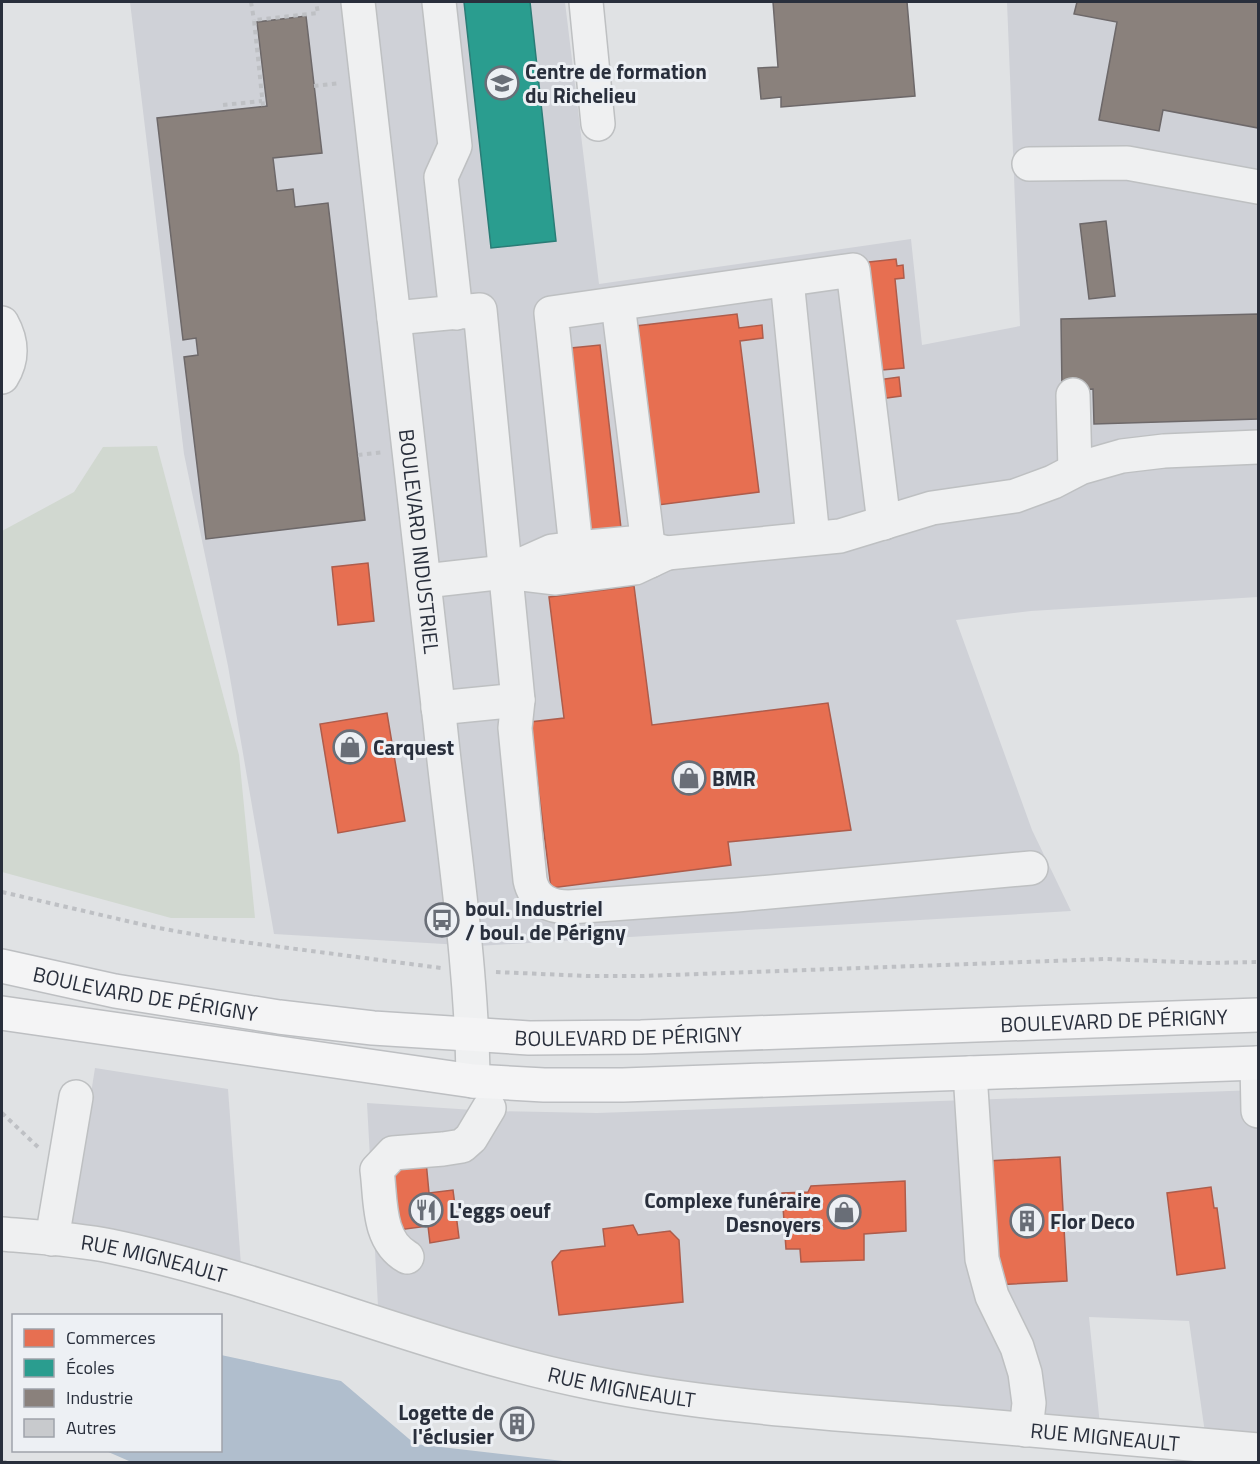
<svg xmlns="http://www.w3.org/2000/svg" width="1260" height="1464" viewBox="0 0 1260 1464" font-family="'Titillium Web',sans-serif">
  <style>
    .built { fill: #cfd1d7 }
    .green { fill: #d1d8d0 }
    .water { fill: #b0becd }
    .shops { fill: #e76f51; stroke: #ae5c4b; stroke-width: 1.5 }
    .schools { fill: #2a9d8f; stroke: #2a7c76; stroke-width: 1.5 }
    .industry { fill: #8a817c; stroke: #6d6869; stroke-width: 1.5 }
    .building { fill: #c8cacd }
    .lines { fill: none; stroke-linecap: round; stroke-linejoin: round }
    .minor-casing { stroke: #bec0c2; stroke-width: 36 }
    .major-casing { stroke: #bdbfc2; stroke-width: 36 }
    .path { stroke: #bec0c4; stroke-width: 4; stroke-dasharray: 4.5 4.5; stroke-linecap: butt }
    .minor { stroke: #eff0f1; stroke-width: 33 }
    .major { stroke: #f4f4f5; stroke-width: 33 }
    .labels { text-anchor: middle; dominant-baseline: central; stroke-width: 6; stroke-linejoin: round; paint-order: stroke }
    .poi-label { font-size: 21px; font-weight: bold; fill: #292f3c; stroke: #edf0f4; text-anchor: start }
    .street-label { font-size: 21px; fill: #292f3c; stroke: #edf0f4 }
  </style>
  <rect width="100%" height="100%" fill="#e0e2e4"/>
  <g class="built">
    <path d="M130 2H565L599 284 911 239 922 345 1020 326 1007 2H1258V597L1031 611 956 620 1032 830 1071 911 478 946 274 934 228 666 184 454Z"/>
    <path d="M95 1068 228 1089 241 1265 70 1227Z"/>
    <path d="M1258 1090V1437L1205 1433 1189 1321 1089 1317 1100 1425 742 1396 543 1362 378 1306 367 1103 489 1111 597 1113Z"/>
  </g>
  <path class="green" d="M157 446 239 755 255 918H171L2 872V531L74 492 103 447Z"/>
  <path class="water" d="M221 1355 341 1381 415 1444 572 1462H143L129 1461 106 1451 220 1450Z"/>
  <g class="shops">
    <path d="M896 259 897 266 903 265 904 278 895 279 904 368 871 371 860 263Z"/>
    <path d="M737 314 739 328 762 325 763 338 740 341 759 492 650 506 627 327Z"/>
    <path d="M600 345 621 528 582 532 561 349Z"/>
    <path d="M899 377 901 396 880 399 878 380Z"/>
    <path d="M368 563 374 621 338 625 332 567Z"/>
    <path d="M634 586 652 725 828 703 851 830 728 842 731 865 551 888 530 722 564 718 549 597Z"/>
    <path d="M387 713 405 821 338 833 320 724Z"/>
    <path d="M1060 1157 1067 1281 993 1285 987 1161Z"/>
    <path d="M426 1161 429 1193 453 1190 459 1238 430 1243 428 1226 398 1230 390 1166Z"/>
    <path d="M905 1181 906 1231 864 1234V1260L801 1262 800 1249H786L782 1193 808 1192 811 1186Z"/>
    <path d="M1211 1187 1214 1208H1217L1225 1268 1177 1275 1167 1193Z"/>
    <path d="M633 1225 638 1235 670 1231 679 1240 683 1302 559 1315 552 1262 561 1251 605 1246 603 1229Z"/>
  </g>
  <path class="schools" d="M464 2H530L556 241 491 248Z"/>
  <g class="industry">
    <path d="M773 2H907L915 96 781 107V97L761 99 758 68 778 67Z"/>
    <path d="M1077 2H1258V128L1163 110 1159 131 1099 120 1117 22 1074 14Z"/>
    <path d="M306 16 322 153 273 158 277 191 293 189 295 207 328 203 365 520 206 539 184 357 198 355 196 338 183 340 157 118 267 106 257 22Z"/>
    <path d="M1106 221 1115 296 1089 299 1080 224Z"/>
    <path d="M1258 314V419L1094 424 1093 389 1062 390 1061 319Z"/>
  </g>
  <path class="building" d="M512 1416 524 1418 522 1433 509 1431Z"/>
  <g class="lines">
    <g class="minor-casing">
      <g id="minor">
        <path id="s1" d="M358 2C384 242 414 482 440 723 452 842 472 961 473 1081"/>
        <path d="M439 2 455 146 441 177 456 313"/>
        <path d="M586 2 598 124"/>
        <path d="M1029 164 1127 163 1258 187"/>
        <path d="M787 280 813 538"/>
        <path d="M618 304 650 561"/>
        <path d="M394 318 480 310 518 700 515 728 530 880C534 900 550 907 569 907L737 895 1031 868"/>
        <path d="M2 323C12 341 13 359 2 377"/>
        <path d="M1073 395 1075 470"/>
        <path d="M576 548 551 313 853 270 884 523"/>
        <path d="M667 553 840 536 932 508 1015 496 1053 482 1080 468 1122 456 1164 451 1258 447"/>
        <path d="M425 581 505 572 556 578 635 568 667 553 632 543 576 548 552 551 505 572"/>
        <path d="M438 708 518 700"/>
        <path d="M1257 1063 1258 1111"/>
        <path d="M970 1073 982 1259 992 1296 1017 1347 1025 1373 1029 1403 1026 1430"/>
        <path id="s2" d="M2 1234C38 1237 75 1239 110 1246 274 1280 428 1350 593 1383 711 1407 831 1413 951 1423 1053 1431 1156 1442 1258 1450"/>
        <path d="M52 1239 76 1097"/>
        <path d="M407 1257C377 1240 381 1200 377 1170L393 1153 443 1149 462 1146 471 1138 489 1108"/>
      </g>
    </g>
    <g class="major-casing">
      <g id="major">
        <path id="s3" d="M2 966 115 991 279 1017 373 1028 529 1038 641 1037 1258 1015"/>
        <path d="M2 1013 473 1081 544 1085H623L1258 1063"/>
      </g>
    </g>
    <g class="path">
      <path d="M251 2 254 20"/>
      <path d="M314 86 340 83"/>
      <path d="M223 105 262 101"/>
      <path d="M263 106 254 20 318 13 316 2"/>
      <path d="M358 455 384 452"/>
      <path d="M2 892 153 927 220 939 441 968"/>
      <path d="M496 972 588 976H643L1106 959 1206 963 1258 962"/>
      <path d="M2 1113 39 1148"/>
      <path d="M2 1462H9"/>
    </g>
    <use href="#minor" class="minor"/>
    <use href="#major" class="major"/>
  </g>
  <defs>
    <g id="school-ring" transform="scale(1.725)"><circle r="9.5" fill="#edf0f4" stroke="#696e77" stroke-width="1.5"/><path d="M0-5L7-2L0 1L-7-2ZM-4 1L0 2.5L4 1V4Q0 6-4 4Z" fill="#696e77"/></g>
    <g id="shop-ring" transform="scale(1.725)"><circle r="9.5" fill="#edf0f4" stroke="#696e77" stroke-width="1.5"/><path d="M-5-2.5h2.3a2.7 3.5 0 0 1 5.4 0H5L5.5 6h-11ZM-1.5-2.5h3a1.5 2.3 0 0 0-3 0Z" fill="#696e77"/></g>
    <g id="bus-ring" transform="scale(1.725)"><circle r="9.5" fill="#edf0f4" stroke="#696e77" stroke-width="1.5"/><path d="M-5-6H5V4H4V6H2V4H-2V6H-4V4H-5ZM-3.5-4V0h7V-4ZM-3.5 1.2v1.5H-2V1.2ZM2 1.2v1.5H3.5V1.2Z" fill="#696e77"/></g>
    <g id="restaurant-ring" transform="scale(1.725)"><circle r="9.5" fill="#edf0f4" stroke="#696e77" stroke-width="1.5"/><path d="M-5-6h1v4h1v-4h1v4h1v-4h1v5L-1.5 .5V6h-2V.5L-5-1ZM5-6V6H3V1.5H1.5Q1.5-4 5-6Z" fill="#696e77"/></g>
    <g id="building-ring" transform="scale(1.725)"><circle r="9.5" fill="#edf0f4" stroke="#696e77" stroke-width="1.5"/><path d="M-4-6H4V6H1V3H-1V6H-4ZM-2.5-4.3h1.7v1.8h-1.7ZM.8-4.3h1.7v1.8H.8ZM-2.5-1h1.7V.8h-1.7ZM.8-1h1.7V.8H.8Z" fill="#696e77"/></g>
  </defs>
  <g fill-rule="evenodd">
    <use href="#school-ring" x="502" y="83"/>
    <use href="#shop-ring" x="350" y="747"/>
    <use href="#shop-ring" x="689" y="778"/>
    <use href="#bus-ring" x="442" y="920"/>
    <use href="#restaurant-ring" x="426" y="1210"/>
    <use href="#shop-ring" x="844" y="1212"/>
    <use href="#building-ring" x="1027" y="1221"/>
    <use href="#building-ring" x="517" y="1424"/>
  </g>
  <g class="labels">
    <g class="poi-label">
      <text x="525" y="71">Centre de formation<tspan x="525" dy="24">du Richelieu</tspan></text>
      <text x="373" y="747">Carquest</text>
      <text x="712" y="778">BMR</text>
      <text x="465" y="908">boul. Industriel<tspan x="465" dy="24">/ boul. de Périgny</tspan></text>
      <text x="821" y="1200" text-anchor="end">Complexe funéraire<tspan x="821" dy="24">Desnoyers</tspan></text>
      <text x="449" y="1210">L'eggs oeuf</text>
      <text x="1050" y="1221">Flor Deco</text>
      <text x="494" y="1412" text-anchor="end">Logette de<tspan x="494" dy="24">l'éclusier</tspan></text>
    </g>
    <g class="street-label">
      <text stroke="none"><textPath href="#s1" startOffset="543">BOULEVARD INDUSTRIEL</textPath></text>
      <text stroke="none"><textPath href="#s3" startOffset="146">BOULEVARD DE PÉRIGNY</textPath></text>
      <text stroke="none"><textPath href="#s3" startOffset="1118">BOULEVARD DE PÉRIGNY</textPath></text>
      <text stroke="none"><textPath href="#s3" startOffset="632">BOULEVARD DE PÉRIGNY</textPath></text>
      <text stroke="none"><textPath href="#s2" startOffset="154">RUE MIGNEAULT</textPath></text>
      <text stroke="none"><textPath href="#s2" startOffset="640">RUE MIGNEAULT</textPath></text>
      <text stroke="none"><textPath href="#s2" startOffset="1126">RUE MIGNEAULT</textPath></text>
    </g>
  </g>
  <rect width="1260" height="1464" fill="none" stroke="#292f3c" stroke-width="6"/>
  <rect x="12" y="1314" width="210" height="138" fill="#edf0f4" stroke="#9fa3aa" stroke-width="1.5"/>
  <rect x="24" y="1329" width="30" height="18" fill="#e76f51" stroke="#9fa3aa" stroke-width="1.5"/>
  <text x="66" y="1344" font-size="18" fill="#292f3c">Commerces</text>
  <rect x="24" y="1359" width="30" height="18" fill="#2a9d8f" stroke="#9fa3aa" stroke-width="1.5"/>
  <text x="66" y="1374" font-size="18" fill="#292f3c">Écoles</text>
  <rect x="24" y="1389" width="30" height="18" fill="#8a817c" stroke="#9fa3aa" stroke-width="1.5"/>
  <text x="66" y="1404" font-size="18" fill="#292f3c">Industrie</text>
  <rect x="24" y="1419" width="30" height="18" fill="#c8cacd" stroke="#9fa3aa" stroke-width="1.5"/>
  <text x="66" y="1434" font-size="18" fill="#292f3c">Autres</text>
</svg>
